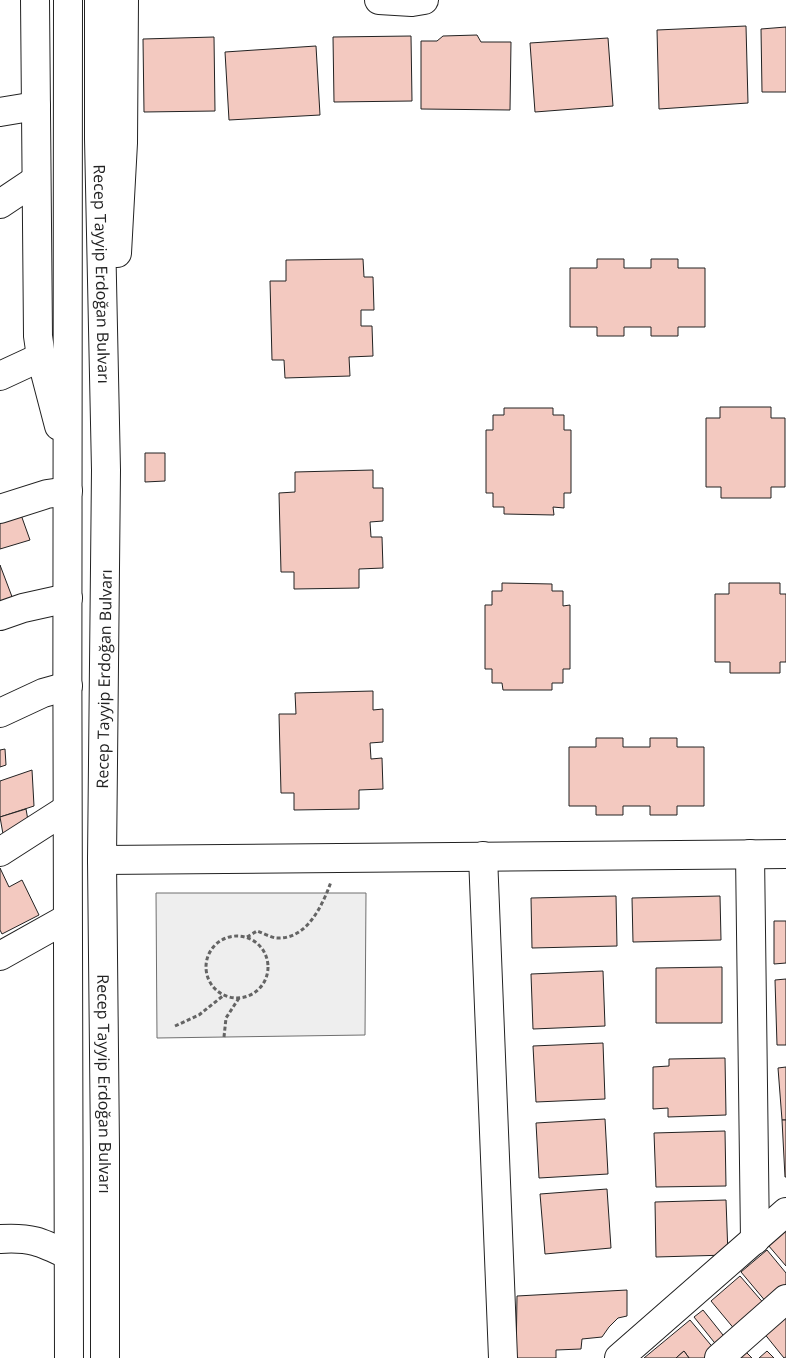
<svg xmlns="http://www.w3.org/2000/svg" width="786" height="1358" viewBox="0 0 786 1358" font-family="'Open Sans',sans-serif">
  <style>
    .green { fill: #eee; stroke: #6f6f6f }
    .building { fill: #f3c9c0; stroke: #222 }
    .lines { fill: none; stroke-linecap: round; stroke-linejoin: round }
    .minor-casing { stroke: #222; stroke-width: 30 }
    .highway-casing { stroke: #222; stroke-width: 30 }
    .path { stroke: #646464; stroke-width: 3; stroke-dasharray: 4 2.5; stroke-linecap: butt }
    .minor { stroke: #fff; stroke-width: 28 }
    .highway { stroke: #fff; stroke-width: 28 }
    .labels { text-anchor: middle; dominant-baseline: central; stroke-width: 4; stroke-linejoin: round; paint-order: stroke }
    .street-label { font-size: 16px; fill: #222; stroke: #fff }
  </style>
  <rect width="100%" height="100%" fill="#fff"/>
  <path class="green" d="M156 893H366L365 1035 157 1038Z"/>
  <g class="building">
    <path d="M746 26 748 103 659 109 657 30Z"/>
    <path d="M786 27V92H762L761 29Z"/>
    <path d="M477 35 481 42H511L510 110 421 109V41H437L443 36Z"/>
    <path d="M411 36 412 101 334 102 333 37Z"/>
    <path d="M214 37 215 111 144 112 143 39Z"/>
    <path d="M608 38 613 106 535 112 530 43Z"/>
    <path d="M316 46 320 115 229 120 225 52Z"/>
    <path d="M363 259 364 277H373L374 310H361V326H372L373 356 349 357 350 376 285 378 284 360H272L270 281H286V260Z"/>
    <path d="M597 259H624V268H651V259H678V268H705V327H678V336H651V327H624V336H597V327H570V268H597Z"/>
    <path d="M720 407H771V418H785V487H771V498H721V487H706V418H720Z"/>
    <path d="M504 408H553V415H564V430H571V493H564V508L553 507 554 515 504 514V507H493V493H486V430H493V415H504Z"/>
    <path d="M145 453H165V481L145 482Z"/>
    <path d="M373 470V488H383V521L370 522 371 537H382L383 568 359 569V588L294 589V572H281L279 493 295 492V472Z"/>
    <path d="M20 512 30 540 0 549V519Z"/>
    <path d="M0 565 14 602 0 607Z"/>
    <path d="M502 583 552 584V591H563V606L570 605V669H563V683H552V690H503L502 683H492V669H485V605H492V591H502Z"/>
    <path d="M729 583H780V594H786V662H780V673H730V662H715V594H729Z"/>
    <path d="M373 691V710L383 709V742L370 743 371 759 382 758 383 789 359 790V809L294 810V793H281L279 714H296L295 693Z"/>
    <path d="M596 738H623V747H650V738H677V747H704V806H677V815H650V806H623V815H596V806H569V747H596Z"/>
    <path d="M5 749 6 765 0 767V750Z"/>
    <path d="M32 770 34 806 0 817V781Z"/>
    <path d="M26 809 29 826 0 843V835L3 834 0 817Z"/>
    <path d="M0 868 9 887 22 880 39 915 2 934 0 930Z"/>
    <path d="M616 896 617 946 532 948 531 898Z"/>
    <path d="M720 896 721 940 633 942 632 898Z"/>
    <path d="M774 921H786V963L774 964Z"/>
    <path d="M722 967V1023H656V968Z"/>
    <path d="M603 971 605 1026 533 1029 531 974Z"/>
    <path d="M786 979V1045H777L775 980Z"/>
    <path d="M603 1043 605 1099 536 1102 533 1046Z"/>
    <path d="M725 1058 726 1115 668 1117V1108L653 1109V1067L669 1066V1059Z"/>
    <path d="M786 1067V1120H782L778 1068Z"/>
    <path d="M605 1119 608 1174 539 1178 536 1123Z"/>
    <path d="M782 1120H786V1177H785Z"/>
    <path d="M725 1131 726 1186 656 1187 654 1133Z"/>
    <path d="M607 1189 611 1248 545 1254 540 1194Z"/>
    <path d="M726 1200 728 1255 656 1257 655 1202Z"/>
    <path d="M786 1230V1266L768 1245Z"/>
    <path d="M767 1250 786 1273V1286L767 1303 741 1272Z"/>
    <path d="M740 1276 766 1306 736 1331 711 1301Z"/>
    <path d="M627 1290V1316L618 1318 609 1327 602 1337 582 1339 581 1349 556 1350V1358H516L517 1296Z"/>
    <path d="M786 1305V1357L784 1358 759 1327Z"/>
    <path d="M703 1310 727 1340 718 1347 694 1317Z"/>
    <path d="M690 1320 715 1350 706 1358H689L684 1351 676 1358H644Z"/>
    <path d="M684 1351 689 1358H676Z"/>
    <path d="M767 1351 774 1358H759Z"/>
    <path d="M746 1352 752 1358H739Z"/>
  </g>
  <g class="lines">
    <g class="minor-casing">
      <g id="minor">
        <path d="M379 0 412 2 424 0"/>
        <path d="M0 112 36 106"/>
        <path d="M0 204 36 180"/>
        <path d="M0 376 41 357"/>
        <path d="M0 509 47 494 68 491"/>
        <path d="M0 616 23 608 68 598"/>
        <path d="M0 713 43 693 68 686"/>
        <path d="M0 852 67 809"/>
        <path d="M750 854 755 1240"/>
        <path d="M483 856 503 1358"/>
        <path d="M102 860 786 854"/>
        <path d="M0 956 66 919"/>
        <path d="M0 1239C31 1237 41 1242 68 1255"/>
        <path d="M619 1358 786 1212"/>
        <path d="M719 1358 786 1299"/>
      </g>
    </g>
    <g class="highway-casing">
      <g id="highway">
        <path d="M35 0 38 336 41 357 59 426"/>
        <path d="M68 0C68 453 66 905 69 1358"/>
        <path id="s1" d="M99 0V139L106 470 102 860 105 1147V1358"/>
        <path d="M117 253 123 143 124 0"/>
      </g>
    </g>
    <g class="path">
      <circle cx="237" cy="967" r="31"/>
      <path d="M247 937 257 931C263 933 270 937 276 938 307 940 322 906 331 882"/>
      <path d="M175 1026 199 1015 224 995"/>
      <path d="M224 1037 226 1018 239 998"/>
    </g>
    <use href="#minor" class="minor"/>
    <use href="#highway" class="highway"/>
  </g>
  <g class="labels">
    <g class="street-label">
      <text stroke="none"><textPath href="#s1" startOffset="274">Recep Tayyip Erdoğan Bulvarı</textPath></text>
      <text transform="translate(104 679) rotate(-89)">Recep Tayyip Erdoğan Bulvarı</text>
      <text stroke="none"><textPath href="#s1" startOffset="1084">Recep Tayyip Erdoğan Bulvarı</textPath></text>
    </g>
  </g>
</svg>
